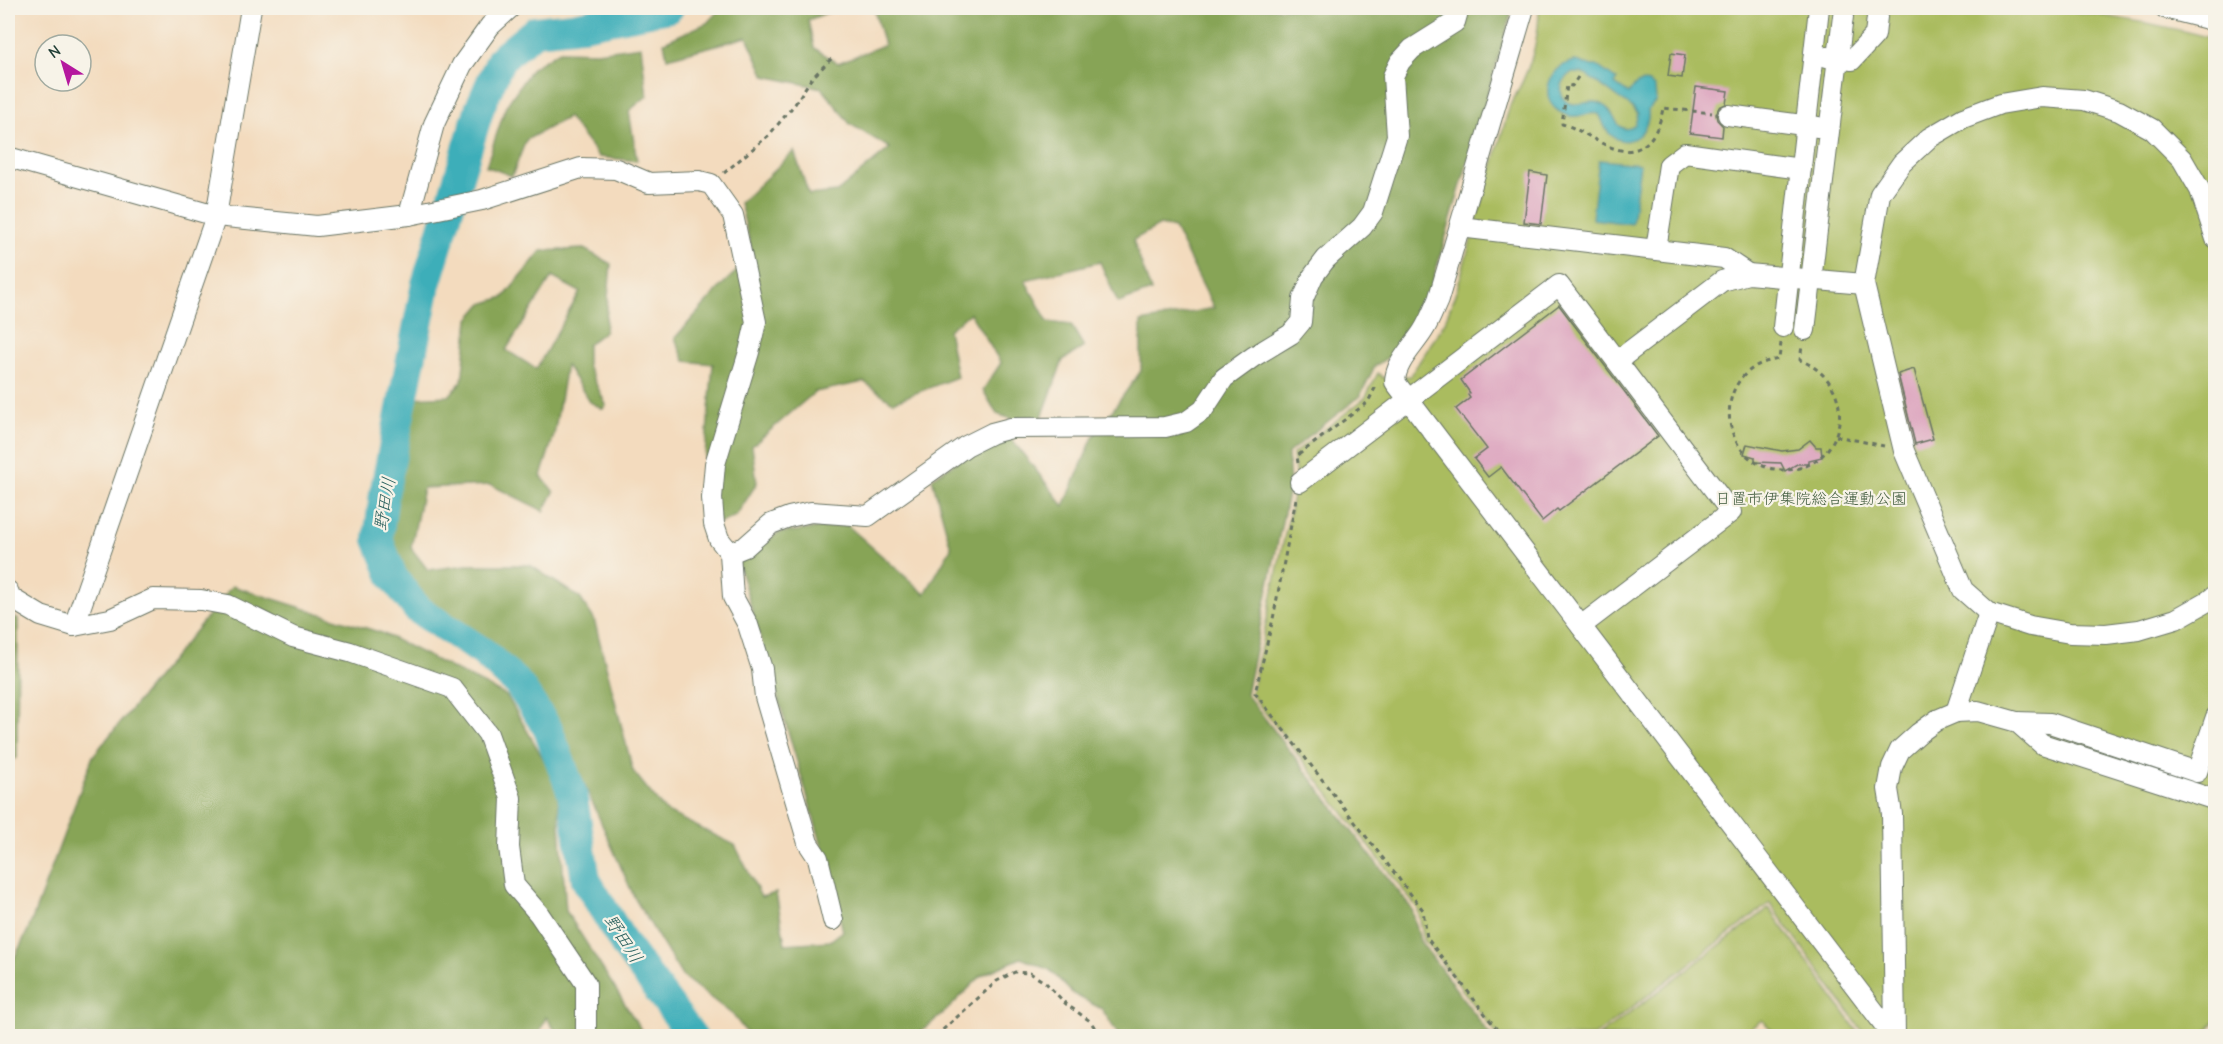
<svg xmlns="http://www.w3.org/2000/svg" width="2223" height="1044" viewBox="0 0 2223 1044" font-family="'Comic Neue','Klee One',sans-serif">
  <style>
    .green { fill: #aabc5f; stroke: #647c4a; stroke-width: 1.5 }
    .forest { fill: #87a456; stroke: #537045; stroke-width: 1.5; fill-rule: evenodd }
    .water { fill: #3eaeb9; stroke: #2e7676; stroke-width: 1.5; fill-rule: evenodd }
    .lines { fill: none; stroke-linecap: round; stroke-linejoin: round }
    .river { stroke: #3eaeb9; stroke-width: 30 }
    .building { fill: #dda6bf }
    .minor-casing { stroke: #697464; stroke-width: 22 }
    .path { stroke: #697464; stroke-width: 3; stroke-dasharray: 4.5 4.5; stroke-linecap: butt }
    .minor { stroke: #fff; stroke-width: 20 }
    .labels { text-anchor: middle; dominant-baseline: central; stroke-width: 4.5; stroke-linejoin: round; paint-order: stroke }
    .park-label { font-size: 16px; fill: #425d3f; stroke: #f7f3e8 }
    .water-label { font-size: 18px; font-style: italic; fill: #285f5c; stroke: #f7f3e8 }
  </style>
  <rect width="100%" height="100%" fill="#f7f3e8"/>
  <filter id="ink" filterUnits="userSpaceOnUse"><feTurbulence type="fractalNoise" baseFrequency=".0167" numOctaves="2"/><feDisplacementMap in="SourceGraphic" scale="12" xChannelSelector="R" yChannelSelector="G"/><feConvolveMatrix kernelMatrix="1 2 1 2 8 2 1 2 1" color-interpolation-filters="sRGB"/></filter>
  <filter id="wash" filterUnits="userSpaceOnUse"><feTurbulence type="fractalNoise" baseFrequency=".008" numOctaves="4" result="noise"/><feDisplacementMap in="SourceGraphic" scale="24" xChannelSelector="R" yChannelSelector="G"/><feGaussianBlur stdDeviation="1.35" result="paint"/><feColorMatrix in="noise" values="0 0 0 0 0 0 0 0 0 0 0 0 0 0 0 0 0 1.4 0 .05"/><feComposite in="paint" operator="in"/></filter>
  <g filter="url(#wash)">
    <rect width="100%" height="100%" fill="#f3dbbe"/>
    <g class="green">
      <path d="M1539 8H2045C2103 15 2158 23 2214 39L2216 1020 2203 1036H1866L1770 903 1594 1036H1498L1424 940 1418 909 1251 694 1296 482 1293 454 1365 398 1378 373 1383 378 1410 376 1444 324 1457 289 1510 105C1529 73 1539 44 1539 8Z"/>
      <path d="M1769 908 1861 1036H1778L1762 1020 1740 1036H1599Z"/>
    </g>
    <g class="forest">
      <path d="M721 8H839L808 20 814 48 838 63 884 45 874 9 872 8H1513L1426 304 1393 354 1375 366 1360 396 1288 453 1290 484 1246 694 1412 909 1420 941 1491 1036H1119L1102 1009 1073 994 1050 970 1021 958 982 975 946 1011 916 1036H749L733 1015 682 976 635 899 577 768 528 675 423 601 386 538 413 398 449 396 462 381 469 319 482 304 504 297 541 251 584 249 611 264 605 331 587 345V365L606 405 603 409 590 402 566 365 554 435 541 476 554 492 544 511 491 485 423 488 411 548 428 570 467 565H530L580 598 594 619 633 771 665 811 735 845 761 897 776 893 785 944 830 941 843 931 823 849 738 563 778 533 847 525 925 594 951 548 932 478 976 449 1009 436 1064 506 1093 437 1141 371V322L1214 308 1174 228 1160 225 1133 240 1151 291 1118 303 1100 262 1025 280 1048 322 1071 325 1084 347 1063 360 1041 420 1025 423 997 414 983 390 1001 363 970 313 948 330 957 377 893 402 864 382 815 392 752 446 757 483 736 516 719 523 705 456 713 364 685 361 675 338 724 283 753 256 740 203 794 151 809 195 837 192 890 148 850 124 822 88 765 76 747 37 667 58 664 42 707 23ZM552 277 580 292 536 369 506 350Z"/>
      <path d="M641 46 647 96 629 111 637 161 599 157 568 117 526 140 512 176 486 166 506 106 532 68 559 51 597 52Z"/>
      <path d="M232 586 382 633 507 696 557 782 566 911 645 1036H559L546 1017 538 1036H8V971L29 928 93 756Z"/>
      <path d="M8 615 18 619 17 758 8 762Z"/>
    </g>
    <g class="water">
      <path d="M1575 61C1582 62 1590 67 1597 66L1617 80 1615 84 1629 94C1634 82 1646 78 1655 88L1656 101 1648 110C1651 130 1630 151 1611 135 1603 129 1604 121 1599 114 1588 111 1578 120 1566 115 1536 104 1546 66 1575 61ZM1571 73H1581L1586 75 1633 108 1638 114 1635 125C1617 139 1615 110 1602 104 1592 99 1584 105 1574 104 1556 102 1559 81 1571 73Z"/>
      <path d="M1599 160 1640 164 1632 224 1592 219Z"/>
    </g>
    <g class="lines">
      <path class="river" d="M669 8 573 27 535 31 501 59 480 107 426 284 384 494 378 539 393 577 417 609 483 652 519 685 548 729 572 793 586 880 626 947 692 1036"/>
    </g>
    <g id="blocks">
      <g class="building">
        <path d="M1671 53 1685 55 1682 78 1668 76Z"/>
        <path d="M1696 87 1728 91 1726 104 1719 107 1716 114 1717 120 1723 126 1722 137 1690 133Z"/>
        <path d="M1530 172 1547 175 1541 224 1524 222Z"/>
        <path d="M1559 305 1658 436 1559 511 1557 509 1542 521 1501 467 1488 477 1474 459 1487 449 1456 409 1470 398 1468 395 1470 393 1461 380Z"/>
        <path d="M1914 369 1933 439 1915 444 1898 374Z"/>
        <path d="M1810 440 1816 447H1821L1822 457 1809 460V464H1797L1785 471 1781 463 1755 462V457L1744 454 1747 444 1782 451 1798 449Z"/>
      </g>
    </g>
  </g>
  <g filter="url(#ink)">
    <use href="#blocks" fill-opacity="0" stroke="#697464" stroke-width="1.5"/>
    <g class="lines">
      <g class="minor-casing">
        <g id="minor">
          <path d="M1524 8 1438 300C1433 311 1429 322 1423 331 1413 347 1395 363 1395 382L1893 1036"/>
          <path d="M2165 8 2216 21"/>
          <path d="M1827 57 1852 60 1875 35 1878 8"/>
          <path d="M1728 115 1818 127"/>
          <path d="M8 157 216 216 317 226 409 215 482 200 581 168 616 169 649 183 699 181 711 184 733 215 756 322 749 352 715 464 712 498 714 524 719 539 730 553 745 547 771 524 789 517 811 512 868 516 966 446 992 433 1011 428 1165 427 1186 422 1203 410 1224 378 1253 357 1291 334 1301 322 1303 299 1313 276 1326 259 1362 227 1373 212 1397 136 1393 76 1400 62 1412 49 1455 22 1459 8"/>
          <path d="M409 215 434 124 462 65 490 26 510 8"/>
          <path d="M1460 227 1724 258 1748 274"/>
          <path d="M2216 239 2200 190 2182 159 2152 129 2119 111 2084 100 2042 97 2000 104 1963 118 1929 138 1902 163 1880 194 1864 284 1904 451 1963 590 1989 613 2030 626 2070 633 2106 634 2139 630 2176 619 2208 601 2216 595"/>
          <path d="M1656 249 1669 165 1685 153 1801 169"/>
          <path d="M1783 327 1819 8"/>
          <path d="M1805 330 1844 8"/>
          <path d="M1617 361 1722 281 1748 274 1864 284"/>
          <path d="M1300 482 1559 285 1731 512 1581 626"/>
          <path d="M730 553 733 597 748 625 762 669 765 697 808 843 818 858 833 920"/>
          <path d="M8 591 11 598 41 616 74 626 110 619 153 599 201 600 228 605 293 637 350 652 452 688 488 734 511 798 509 847 514 885 539 914 586 984V1036"/>
          <path d="M74 626 216 216 251 8"/>
          <path d="M1956 712 1989 613"/>
          <path d="M2017 722 2050 723 2197 772 2216 717"/>
          <path d="M1895 1036 1892 814 1888 789 1892 767 1900 750 1919 733 1937 720 1956 712 1978 711 2017 722 2042 744 2216 800"/>
        </g>
      </g>
      <g class="path">
        <path d="M1578 77 1572 86 1567 85 1562 124C1581 129 1595 142 1613 148 1643 159 1659 134 1663 108L1712 113"/>
        <path d="M724 173 769 135 795 104 811 79 833 57"/>
        <path d="M1781 343 1779 359C1770 361 1761 362 1753 368 1713 394 1726 461 1774 469 1841 480 1868 388 1800 360L1802 346"/>
        <path d="M1836 436 1884 446"/>
        <path d="M1298 463 1297 456 1368 402 1377 384"/>
        <path d="M1296 499 1273 619 1255 693 1423 910 1427 938 1502 1036"/>
        <path d="M936 1036 997 981 1015 972 1030 973 1046 983 1066 1004 1090 1021 1101 1036"/>
      </g>
      <use href="#minor" class="minor"/>
    </g>
  </g>
  <g class="labels">
    <g class="park-label">
      <text x="1811" y="499">日置市伊集院総合運動公園</text>
    </g>
    <g class="water-label">
      <text transform="translate(385 504) rotate(-80)">野田川</text>
      <text transform="translate(623 939) rotate(57)">野田川</text>
    </g>
  </g>
  <rect width="2223" height="1044" fill="none" stroke="#f7f3e8" stroke-width="30"/>
  <g transform="translate(63 63) rotate(323)"><circle r="28" fill="#f7f3e8" stroke="#a1aaa0" stroke-width="1.5"/>
  <path d="M0-4.5L10 22L0 15L-10 22Z" fill="#b5179e"/>
  <text y="-9" font-size="16" font-weight="bold" text-anchor="middle" fill="#1f3d34">N</text>
  </g>
</svg>
